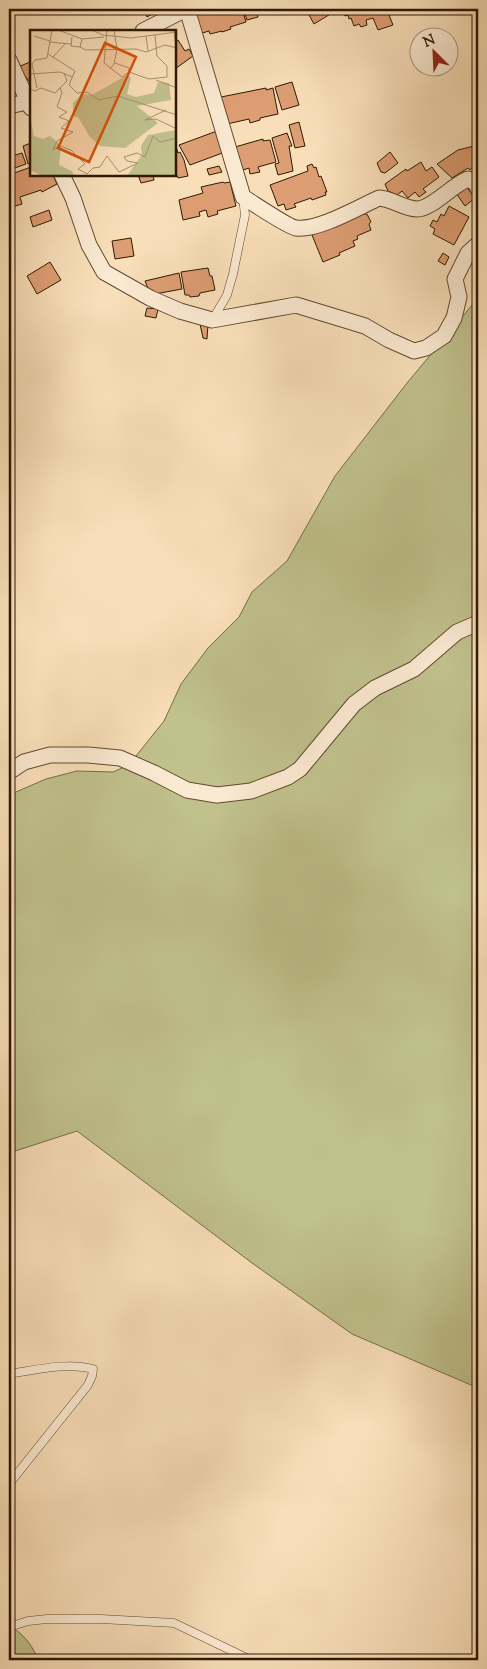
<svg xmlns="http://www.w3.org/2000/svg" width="487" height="1669" viewBox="0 0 487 1669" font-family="'Sorts Mill Goudy',serif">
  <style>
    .green { fill: #c0c18d; stroke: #776d47 }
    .building { fill: #de9e73; stroke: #2e1901 }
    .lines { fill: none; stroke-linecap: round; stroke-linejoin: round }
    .lane-casing { stroke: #614a2f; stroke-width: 9 }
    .street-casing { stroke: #614a2f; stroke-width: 17 }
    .lane { stroke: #fbead2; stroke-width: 8 }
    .street { stroke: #fbead2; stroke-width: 15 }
    .inset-road { fill: none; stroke: #a8906f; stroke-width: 1 }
    .view { fill: #d5530b; fill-opacity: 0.15; stroke: #d5530b; stroke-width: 2.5 }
    .inset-edge { fill: none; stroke: #2e1901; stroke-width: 2.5 }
  </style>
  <rect width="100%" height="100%" fill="#f9dfb9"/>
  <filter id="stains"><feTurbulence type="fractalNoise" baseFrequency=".004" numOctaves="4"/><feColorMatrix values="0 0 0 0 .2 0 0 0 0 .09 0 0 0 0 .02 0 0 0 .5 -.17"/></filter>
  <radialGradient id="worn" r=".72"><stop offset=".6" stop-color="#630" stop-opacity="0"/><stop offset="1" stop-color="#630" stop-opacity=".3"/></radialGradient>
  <g class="green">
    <path d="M478 298V1388L352 1334 252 1263 77 1131 9 1153V795L46 779 77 771 113 772 122 768 136 756 164 721 181 684 208 648 239 617 252 592 287 561 335 476 407 383Z"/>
    <path d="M9 1625C23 1634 32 1644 38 1660H9Z"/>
  </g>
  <g class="building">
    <path d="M143 9H158L159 10 147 17Z"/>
    <path d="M207 9H242L246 22 230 27 231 29 222 32V31L210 34 209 31 199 34 193 13Z"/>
    <path d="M243 9H256L258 17 247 20Z"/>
    <path d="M315 9 316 11 321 9H330L332 13 314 24 308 13Z"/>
    <path d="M343 9H381L383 12 387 10 393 25 378 30 373 18 366 20 367 25 361 27 359 24 354 26 351 18 349 19 348 15 345 16Z"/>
    <path d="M178 40 185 51 189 49 193 56 175 69V41Z"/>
    <path d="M30 62 31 80 29 81 25 76 22 77 18 67Z"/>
    <path d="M292 82 299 105 282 110 275 87Z"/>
    <path d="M266 88V90L273 88 278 114 260 118V120L250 123 249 119 227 124 221 97Z"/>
    <path d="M299 122 305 146 295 148 289 125Z"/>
    <path d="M217 131 225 152 190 165 179 145Z"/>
    <path d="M287 133 292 146H289L293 171 278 175 275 164 279 163 272 138Z"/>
    <path d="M263 139V141L270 140 276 162 258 167 260 172 250 174 249 168 243 170 235 147Z"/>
    <path d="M31 143V163L28 164 23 146Z"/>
    <path d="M175 146H176L178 153 180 152 184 160 188 176 178 178 175 171Z"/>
    <path d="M474 146 478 154V161L470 170 468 168 452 178 437 164 458 150Z"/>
    <path d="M390 152 398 163 385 173 381 172 377 163Z"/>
    <path d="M22 153 26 164 12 169 9 157Z"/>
    <path d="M421 162 426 171 432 167 439 177 423 189 426 192 419 197 415 192 408 198 402 191 397 195 388 191 385 184 406 169 407 171Z"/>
    <path d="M312 164 314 168 316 167 319 177 321 176 327 192H325L326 195 312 200 311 198 294 204 296 207 286 210 284 204 278 206 270 185 308 171 307 166Z"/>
    <path d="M219 166 222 172 209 175 207 169Z"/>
    <path d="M31 167V175H53L57 184 42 192 41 190 20 197 22 204 12 207 11 204 9 205V175Z"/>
    <path d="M138 175H153L154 180 141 183Z"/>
    <path d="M223 182 224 183 230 182 236 206 217 211 218 214 208 217 206 210 199 212 200 216 183 220 179 200 203 193 201 187Z"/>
    <path d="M465 185 475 198 465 206 456 193Z"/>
    <path d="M449 206 469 217 454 245 433 234 435 229 430 226 433 220 437 222 441 214 444 216Z"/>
    <path d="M49 210 52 220 33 227 30 217Z"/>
    <path d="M364 214H367L371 222 369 224 371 230 357 236 358 239 353 241 355 246 339 253 340 255 323 262 312 235Z"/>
    <path d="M131 238 134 256 115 259 112 241Z"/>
    <path d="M443 253 449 257 445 265 438 261Z"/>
    <path d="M50 262 61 280 37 294 27 276Z"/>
    <path d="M208 268 210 276H212L215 290 200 293 199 296 190 297 189 295H185L181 272Z"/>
    <path d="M179 273 182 289 155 294 149 291 145 281Z"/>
    <path d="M147 308 158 309 156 318 145 316Z"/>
    <path d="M200 324H208L207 339 203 338Z"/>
  </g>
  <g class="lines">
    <g class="lane-casing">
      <g id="lane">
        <path d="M213 319 227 295 233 274 245 215 243 197"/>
        <path d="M9 1374C36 1370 67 1362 93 1369L92 1376 88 1385 9 1484"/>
        <path d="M9 1627 28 1621 47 1619H101L174 1623 251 1660"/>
      </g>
    </g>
    <g class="street-casing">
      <g id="street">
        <path d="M187 9 243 197C253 203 288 227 296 228 318 231 359 207 379 198 393 199 404 209 417 209 432 209 452 185 468 179L477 184 478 189"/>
        <path d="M143 31 186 9"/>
        <path d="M9 60 31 108"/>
        <path d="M9 106 31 101"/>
        <path d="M62 175 73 198 89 245 104 272 150 298 180 311 212 320 296 305 365 326 389 340 414 351 426 348 444 336 454 318 459 297 455 279 468 253 478 244"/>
        <path d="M9 772 24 762 50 755H88L120 758 154 773 187 790 217 795 251 791 288 777 300 769 354 704 375 688 414 669 457 632 478 623"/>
      </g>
    </g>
    <use href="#lane" class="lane"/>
    <use href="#street" class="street"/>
  </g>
  <g transform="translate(30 30)">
    <rect width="146" height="146" fill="#f9dfb9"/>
    <path d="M97 45 101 48 97 64 106 67 124 63 128 52 139 53 141 70 107 76 128 93 95 118 70 116 60 107 48 87 43 86V73L52 64 62 65ZM0 87 4 106 13 109 20 106 28 113 31 118 29 135 42 141 44 146H13L0 140ZM146 100V146H97L112 125 111 116 118 105Z" fill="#c0c18d"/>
    <path class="inset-road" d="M28 0 52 9 74 7M62 0 73 5 101 8 147 2M77 0 74 33 92 47 99 42 119 49 137 47V36L127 26 125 5M144 1 146 18M4 6 20 11M116 6 118 21M42 7 41 16 50 17M52 9 50 17 56 20 106 19 116 22 135 15 147 18M19 12 41 14M18 24 45 41 39 55 47 63 57 62 69 70 88 66 147 85M23 27 35 14M85 33 99 38V42M80 39 84 34 87 19 84 0M0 44 30 42 42 47M126 50 147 58M7 58 2 34 5 30 17 28 22 0M0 59 5 61 11 58 25 63 37 51 34 43M136 80 115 90 126 89 147 99M23 120 30 116 41 120 55 134 48 139 57 144 63 138 70 137 77 126 89 142 108 133 97 131 94 127 107 123 115 127 123 106 130 112 147 108M23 120 27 111 43 102 31 98 39 91 29 87 37 82 27 77 32 63 30 57"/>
    <path class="view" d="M75 13 106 27 59 132 28 118Z"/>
    <rect width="146" height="146" class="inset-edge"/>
  </g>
  <rect width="487" height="1669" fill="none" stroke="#f9dfb9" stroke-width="30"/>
  <rect x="10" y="10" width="467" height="1649" fill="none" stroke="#2e1901" stroke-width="2.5"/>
  <rect x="15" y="15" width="457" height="1639" fill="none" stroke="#2e1901"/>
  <g transform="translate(434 52) rotate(336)"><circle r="24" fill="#fbead2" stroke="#a9967e"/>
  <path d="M0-4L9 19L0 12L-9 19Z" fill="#8f2418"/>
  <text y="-8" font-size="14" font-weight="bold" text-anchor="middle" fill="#2e1901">N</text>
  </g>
  <rect width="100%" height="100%" filter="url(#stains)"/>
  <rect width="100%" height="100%" fill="url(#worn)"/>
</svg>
